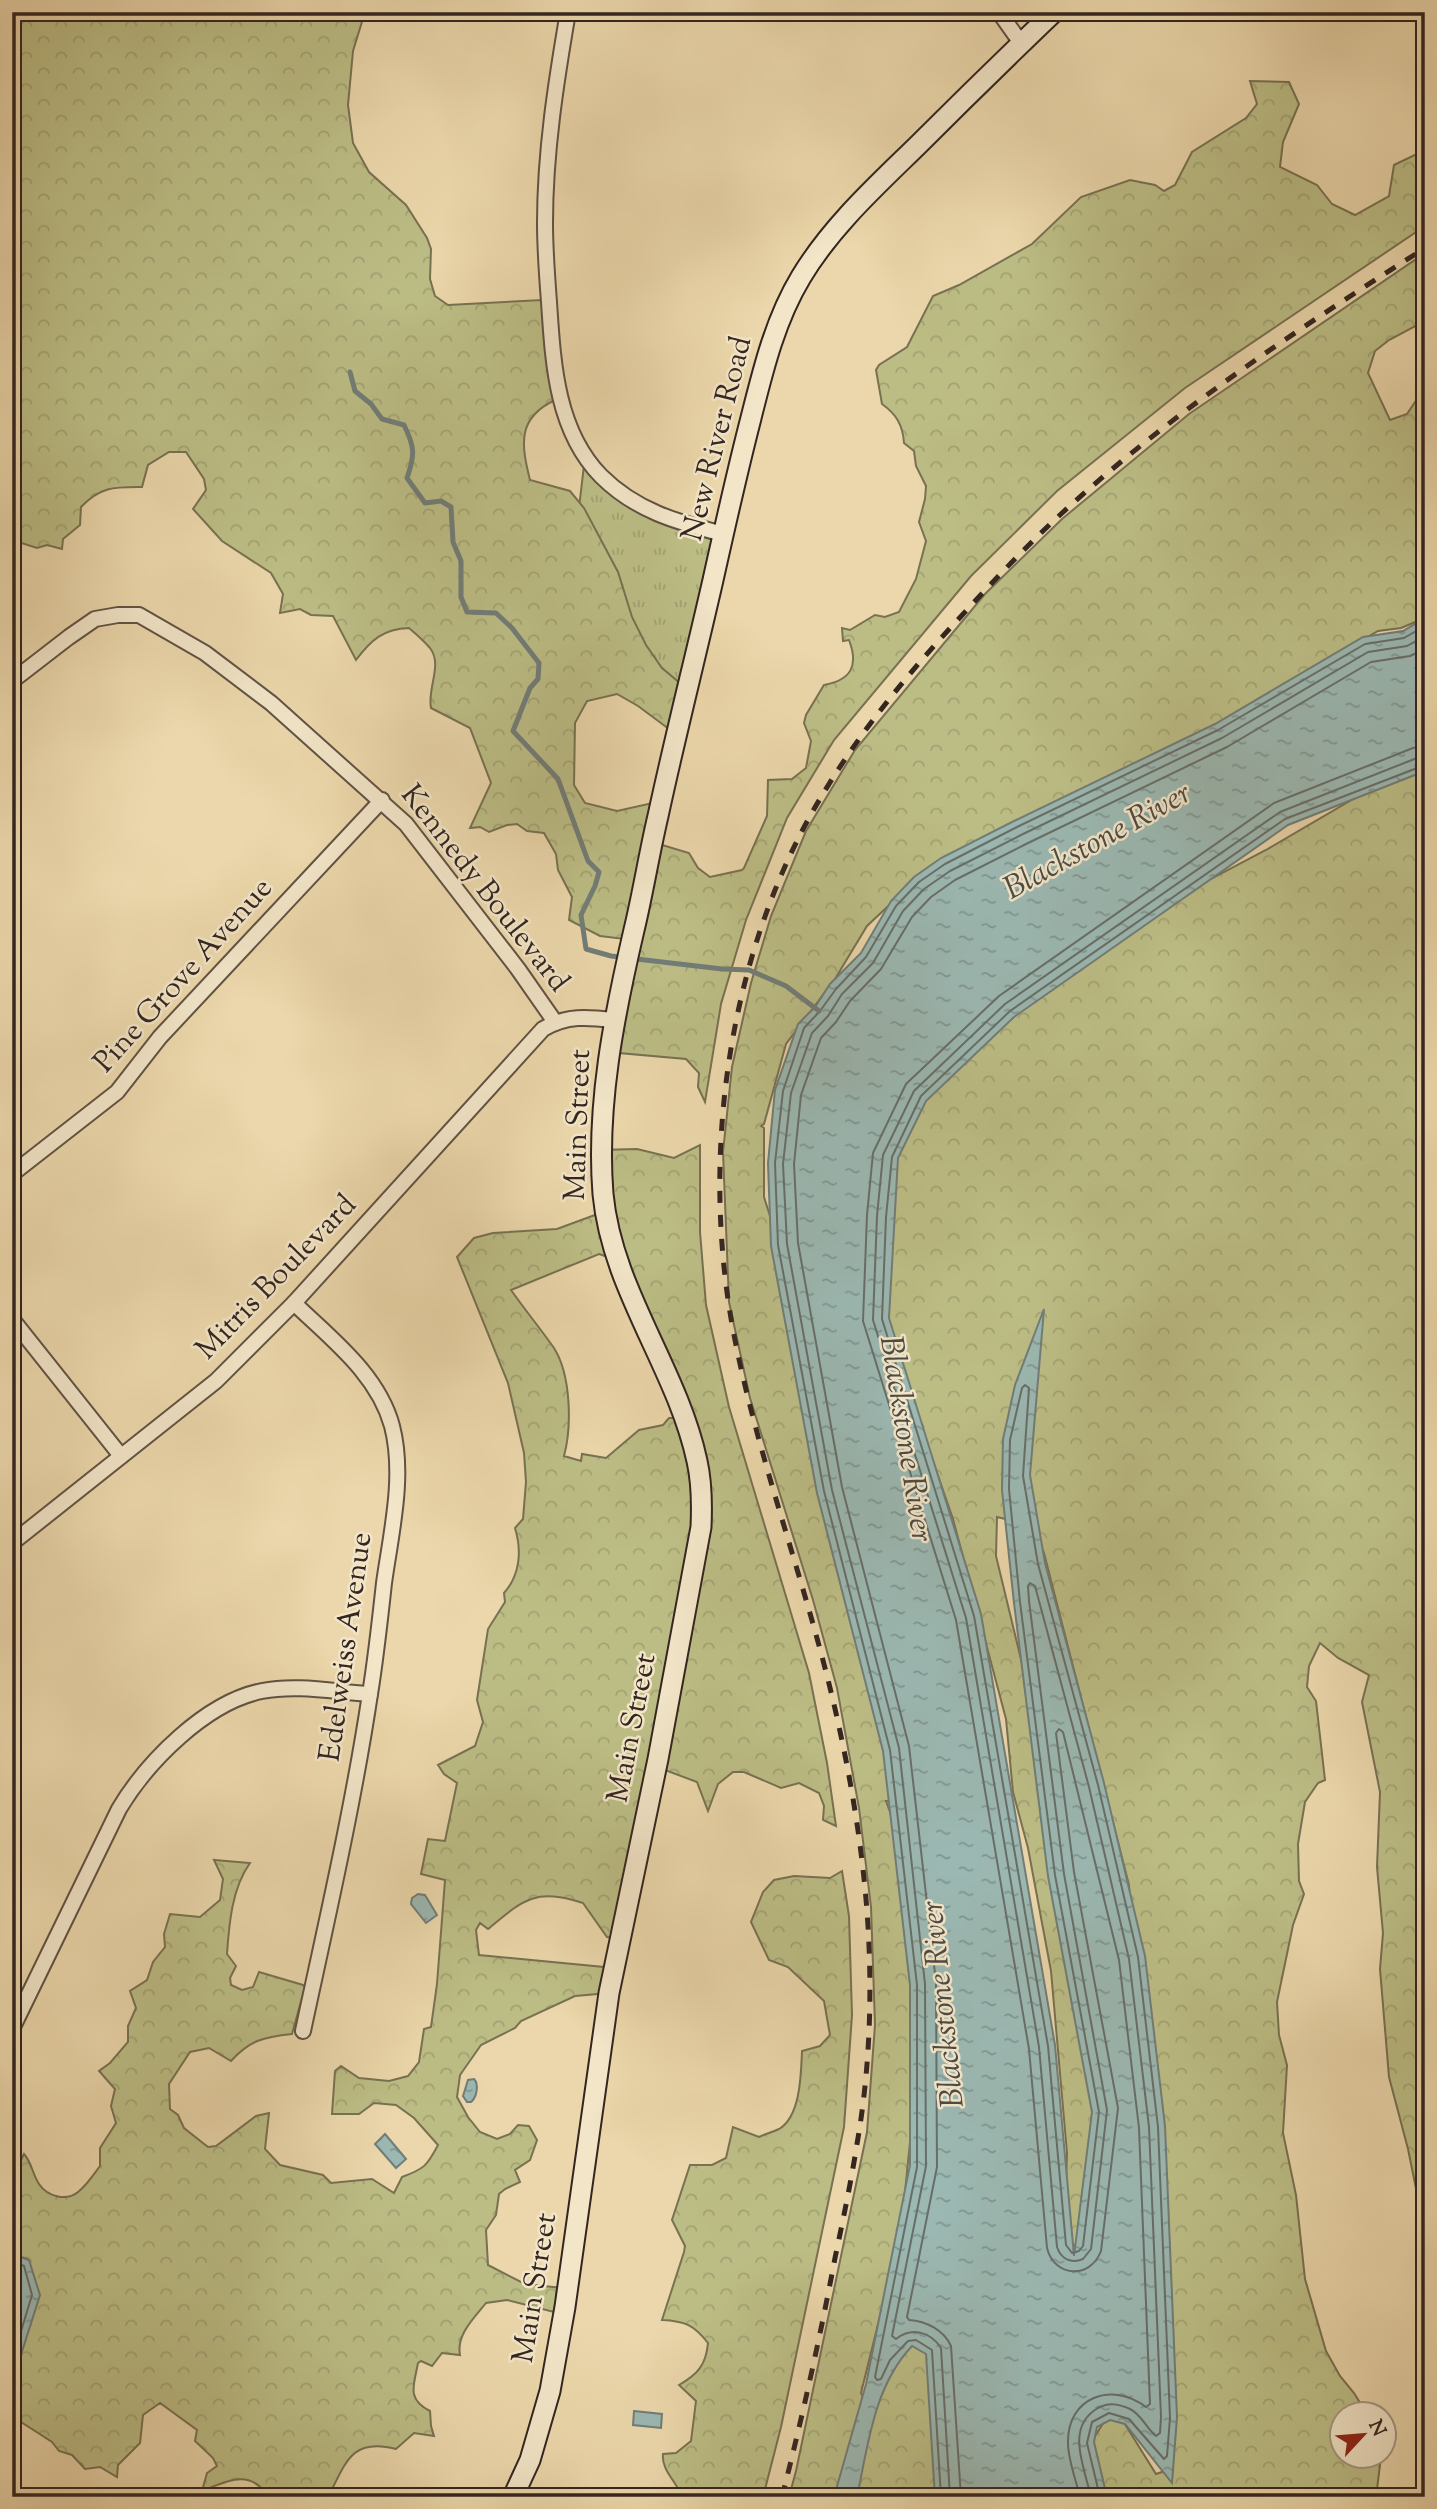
<svg xmlns="http://www.w3.org/2000/svg" width="1437" height="2509" viewBox="0 0 1437 2509" font-family="'Sorts Mill Goudy',serif">
  <style>
    .grass { fill: url(#grass-tufts); stroke: #787152; stroke-width: 2 }
    .forest { fill: url(#forest-crowns); stroke: #787152; stroke-width: 2; fill-rule: evenodd }
    .water { fill: url(#water-ripples); stroke: #717d78; stroke-width: 2 }
    .lines { fill: none; stroke-linecap: round; stroke-linejoin: round }
    .shore { stroke: #676e69; stroke-width: 2 }
    .stream { stroke: #717d78; stroke-width: 5 }
    .street-casing { stroke: #615243; stroke-width: 18 }
    .secondary-casing { stroke: #332520; stroke-width: 23 }
    .street { stroke: #f2e5c8; stroke-width: 14 }
    .secondary { stroke: #f2e5c8; stroke-width: 19 }
    .rail { stroke: #332520; stroke-width: 5; stroke-dasharray: 12 12; stroke-linecap: butt }
    .labels { text-anchor: middle; dominant-baseline: central; stroke-width: 5; stroke-linejoin: round; paint-order: stroke }
    .street-label { font-size: 30px; fill: #332520; stroke: #f2e5c8 }
    .water-label { font-size: 32px; font-style: italic; fill: #4d4a44; stroke: #f2e5c8 }
  </style>
  <defs>
    <pattern id="grass-tufts" width="24" height="20" patternUnits="userSpaceOnUse" patternTransform="scale(1.75)"><rect width="24" height="20" fill="#bcbd85"/><path d="M3 7l-1-3M5 7V3M7 7l1-3M15 17l-1-3M17 17v-4M19 17l1-3" fill="none" stroke="#a2a273"/></pattern>
    <pattern id="forest-crowns" width="20" height="18" patternUnits="userSpaceOnUse" patternTransform="scale(1.75)"><rect width="20" height="18" fill="#bcbd85"/><path d="M2 6a3 3 0 1 1 6 0M12 15a3 3 0 1 1 6 0" fill="none" stroke="#a2a273"/></pattern>
    <pattern id="water-ripples" width="26" height="14" patternUnits="userSpaceOnUse" patternTransform="scale(1.75)"><rect width="26" height="14" fill="#9bb8b2"/><path d="M2 4q2-2 4 0t4 0M15 11q2-2 4 0t4 0" fill="none" stroke="#7f9590"/></pattern>
  </defs>
  <rect width="100%" height="100%" fill="#ebd7ab"/>
  <filter id="stains"><feTurbulence type="fractalNoise" baseFrequency=".00286" numOctaves="4"/><feColorMatrix values="0 0 0 0 .2 0 0 0 0 .09 0 0 0 0 .02 0 0 0 .5 -.17"/></filter>
  <radialGradient id="worn" r=".72"><stop offset=".6" stop-color="#630" stop-opacity="0"/><stop offset="1" stop-color="#630" stop-opacity=".3"/></radialGradient>
  <path class="grass" d="M585 457 626 497 723 534 686 690 644 652 578 516Z"/>
  <g class="forest">
    <path d="M12 12H365L353 51 348 105 353 143 369 172 406 205 427 238 431 249 430 279 435 296 448 305 542 300 555 400C517 418 521 444 530 480L570 491 584 508 618 572 632 617 646 645 662 668 681 684 673 732 638 706 617 694 587 701 575 723 574 785 585 803 617 811 657 802 649 841 689 853 698 868 710 877 742 870 744 868 767 816 768 780 792 779 806 768 811 741 804 723 806 715 824 685C851 680 859 666 849 640L843 641 842 628 850 630 875 615 885 617 899 612 916 579 926 541 919 522 925 499 926 486 916 466 914 451 904 443C903 425 896 414 882 404L876 370 879 365 907 347 933 296 959 285 1032 244 1081 197 1130 180 1155 185 1164 191 1175 185 1192 152 1246 118 1257 104 1250 81 1289 82 1299 104 1283 142 1280 167 1317 185 1332 204 1355 215 1389 196 1394 165 1425 150V226L1185 388 1057 491 971 576 834 740 787 818 746 920 721 1004 705 1102 698 1087 699 1073 686 1059 608 1052 625 939 600 936 569 920 572 897 558 870 556 854 544 833 527 831 517 824 507 825 489 832 480 827 470 828 491 783 470 728 431 708C427 688 443 665 430 648 424 641 416 634 409 628 383 629 371 640 356 660L333 616 311 615 300 609 280 613 283 594 271 573 222 541 193 509 206 490 204 479 186 452H169L148 465 142 487C115 487 101 486 81 507L80 525 63 539 62 549 47 545 37 548 12 540Z"/>
    <path d="M1425 253V321L1389 340 1375 351 1368 373 1390 420 1407 414 1425 387V618L1401 628 1378 631 1238 713 917 879 867 926 835 979 786 1044 764 1124 761 1126 764 1128V1197L784 1260 890 1747V1801H886L894 1823 918 2063 898 2261 884 2300 861 2393 867 2406 920 2316 935 2344 947 2497H789L796 2471 867 2132 875 2025 871 1907 859 1808 837 1688 813 1600 750 1398 729 1302 723 1152 732 1067 751 983 771 916 806 831 855 750 985 594 1062 519 1189 414Z"/>
    <path d="M1425 757V2233L1408 2149 1389 2077 1380 1969 1383 1933 1377 1867 1380 1792 1362 1702 1369 1675 1338 1658 1320 1643 1309 1666 1307 1687 1316 1701 1325 1780 1318 1783 1305 1802 1298 1844 1299 1881 1304 1894 1293 1925 1277 2002 1279 2035 1287 2065 1283 2133 1296 2195 1305 2279 1326 2351 1340 2376 1354 2393 1367 2414H1342V2456L1381 2457 1376 2497H1094L1092 2441 1107 2417 1123 2421 1156 2474 1165 2471 1129 1885 1044 1553C1031 1522 1028 1525 997 1517L996 1556 1034 1713 1094 2094 1080 2241 1075 2246 1070 2241 1065 2223 1067 2153 1051 1971 1028 1848 1013 1792 1006 1719 953 1519 925 1438 877 1284 891 1138 909 1103 1129 922 1266 850Z"/>
    <path d="M700 1145V1232L706 1305 729 1407 809 1673 827 1763 836 1826 823 1820 824 1806 819 1793 799 1783 781 1788 744 1772H733L718 1784 708 1811 697 1782 657 1767 620 1939 607 1937 583 1903C535 1888 524 1899 488 1929L480 1923 476 1930 479 1955 614 1968 609 1993 575 1996 521 2021 515 2028 481 2045 460 2075 457 2097 468 2117 480 2132 497 2139 510 2134 518 2125 529 2126 537 2140 530 2160 515 2170 520 2182 505 2189 499 2194 496 2215 486 2230 488 2265 525 2284 562 2288 558 2313 507 2300 486 2303C474 2318 456 2335 460 2355L442 2353 432 2366 421 2361 418 2363C414 2385 406 2399 430 2411L431 2426 434 2436 414 2433 396 2449C351 2437 346 2463 328 2497H268C251 2468 227 2481 202 2491L207 2473 217 2466 213 2458 195 2441 197 2430 160 2403 143 2415 140 2443 118 2465 117 2477 100 2467 85 2469 72 2455 59 2451 52 2442 21 2422 12 2434V2379L27 2259 12 2254V2177L24 2154C32 2163 32 2173 39 2184 47 2196 66 2202 78 2192 87 2185 94 2174 100 2166V2148L116 2123 111 2106 115 2089 99 2071 110 2063 128 2042V2026L136 2008 130 1991 147 1980 153 1962 165 1947 164 1934 170 1914 200 1917 220 1900 223 1879 214 1860 250 1863C232 1888 229 1924 227 1954L236 1966 230 1978 231 1985 242 1990 253 1987 259 1972 303 1985 305 1987 292 2034C264 2037 250 2040 231 2061L209 2048 190 2052 169 2084 170 2109 178 2115 184 2128 208 2147 216 2146 256 2116 269 2113 265 2149 280 2165 323 2175 331 2183 372 2179 394 2193 402 2177C424 2169 427 2166 438 2145L414 2118 396 2105 374 2103 359 2114H332L335 2071 341 2066 359 2078 389 2081 408 2076 419 2062 424 2029 431 2027 437 1984 445 1880 421 1874 428 1839 445 1841 457 1783 444 1774 438 1765 475 1746 483 1722 477 1700 488 1629 505 1602 504 1593C520 1575 522 1551 515 1528L523 1519 526 1482 524 1453 508 1383 457 1257 474 1238 493 1233 557 1229 603 1212 599 1150 637 1149 674 1158ZM599 1254 614 1259 676 1418H669L663 1425 639 1430 606 1458 582 1454 581 1461 564 1456C572 1426 571 1375 554 1348 540 1328 525 1310 511 1290Z"/>
    <path d="M842 1871 849 1916 852 2015 844 2127 781 2427 763 2497H682C677 2482 661 2470 663 2454L676 2453 691 2441 696 2401 679 2385C698 2374 706 2365 708 2343 694 2325 685 2321 662 2320L684 2252 685 2246 672 2220 690 2165H712L726 2158 733 2127 759 2137C765 2134 773 2132 779 2129 801 2116 801 2073 802 2051L820 2046 830 2035 824 2001 788 1967 769 1960 751 1922 763 1892 774 1880 794 1876 830 1878Z"/>
  </g>
  <g class="water">
    <path d="M1425 618V771L1288 825 1014 1017 926 1101 898 1158 889 1318 981 1614 1055 2045 1074 2256 1092 2112 1048 1876 1014 1603 1002 1490 1003 1439 1015 1385 1044 1309 1030 1475 1045 1563 1104 1783 1145 1956 1165 2126 1177 2417 1172 2483 1125 2424 1110 2420 1097 2427 1094 2442 1107 2497H935L926 2354 912 2346C874 2386 868 2445 857 2497H834L866 2384 910 2165V1985L883 1751 817 1493 771 1246 768 1163 775 1090 798 1024 815 1007 830 984 861 953 891 901 914 877 941 858 1014 821 1215 724 1363 637 1403 631Z"/>
    <path d="M418 1894 425 1895 437 1915 426 1923 411 1904 412 1898Z"/>
    <path d="M474 2079C479 2084 477 2097 471 2102H467L463 2096 468 2080Z"/>
    <path d="M385 2134 406 2159 396 2168 375 2144Z"/>
    <path d="M12 2254 29 2260 40 2295 12 2383Z"/>
    <path d="M634 2411 662 2414 661 2428 633 2425Z"/>
  </g>
  <g class="lines">
    <g class="shore">
      <path d="M12 2261 24 2266 32 2295 12 2361"/>
      <path d="M941 2497 932 2350 916 2340 908 2341 890 2360 881 2379 877 2380 875 2377 917 2167V1985L890 1750 824 1491 778 1245 775 1163 783 1091 804 1028 820 1011 836 989 866 957 896 906 919 882 945 864 1017 827 1218 730 1365 644 1404 638 1425 626"/>
      <path d="M950 2497 941 2348C930 2331 911 2327 896 2339L892 2336 926 2166 925 1984 899 1748 832 1490 787 1244 783 1164 791 1093 812 1033 828 1016 842 994 873 963 903 911 924 889 950 871 1021 835 1222 738 1368 652 1407 646 1425 636"/>
      <path d="M961 2497 951 2346C944 2330 926 2321 909 2320L907 2317 937 2167 936 1982 909 1746 842 1487 798 1243 794 1164 801 1095 821 1038 836 1022 850 1001 881 969 912 917 931 897 955 880 1026 844 1227 747 1371 662 1410 656 1425 649"/>
      <path d="M1080 2497C1076 2480 1068 2460 1068 2443 1067 2397 1112 2381 1146 2407L1150 2404 1139 2128 1119 1960 1063 1732 1059 1729 1056 1733 1074 1872 1118 2108 1101 2251C1090 2280 1054 2277 1047 2248L1029 2049 956 1620 863 1321 867 1215 873 1153 906 1084 999 996 1274 803 1413 748 1425 746"/>
      <path d="M1091 2497C1084 2466 1065 2427 1098 2408 1109 2402 1119 2404 1130 2409 1141 2414 1147 2429 1156 2436L1160 2433 1161 2417 1149 2127 1129 1959 1089 1787 1035 1586 1030 1583 1028 1586 1029 1601 1064 1874 1107 2110 1091 2249 1083 2259C1071 2264 1061 2259 1057 2247L1039 2047 966 1618 873 1320 877 1216 883 1155 914 1091 1005 1004 1280 812 1417 758 1425 757"/>
      <path d="M1100 2497 1087 2443 1092 2422 1109 2413 1129 2419 1164 2459 1167 2456 1170 2418 1158 2127 1138 1957 1098 1785 1038 1564 1023 1476 1029 1388 1025 1385 1022 1388 1010 1440 1009 1489 1020 1602 1055 1875 1099 2112 1083 2246 1079 2251 1072 2253 1066 2245 1048 2046 974 1616 882 1319 886 1217 892 1157 921 1096 1010 1011 1285 819 1425 765"/>
    </g>
    <path class="stream" d="M350 372 355 391 371 404 382 419 404 425C415 447 415 455 407 478L425 503 441 501 451 507 453 542 461 561V597L467 612 496 613 512 628 539 663 538 679 530 688 513 731 558 779 588 861 599 872 595 886 581 915 586 949 611 956 722 969 749 970 786 986 819 1011"/>
    <g class="street-casing">
      <g id="street">
        <path d="M568 12C556 82 545 152 545 223 545 249 547 276 549 302 553 362 556 430 601 476 636 511 677 522 723 534"/>
        <path d="M999 12 1021 43"/>
        <path d="M12 681 69 637 95 619 118 615H139L205 653 271 703 406 824 518 969 555 1022"/>
        <path d="M12 1174 117 1092 160 1037 382 800"/>
        <path d="M294 1303C331 1339 378 1374 392 1426 405 1476 391 1533 384 1583 380 1620 376 1657 370 1694 353 1807 327 1919 303 2031"/>
        <path d="M12 1319 121 1456"/>
        <path d="M12 1543 216 1381 294 1303 543 1029C567 1015 587 1017 614 1020"/>
        <path d="M12 2029 119 1809C147 1762 206 1702 262 1691 297 1684 335 1692 370 1694"/>
      </g>
    </g>
    <g class="secondary-casing">
      <path id="secondary" d="M513 2497 530 2460 550 2391 565 2307 609 1993 658 1759 701 1527C702 1505 702 1483 697 1461 677 1368 612 1290 603 1194 596 1106 614 1016 634 930 643 893 649 854 658 816 675 737 695 659 713 580 725 526 737 472 751 418 763 370 775 320 801 277 831 227 875 187 917 146 962 101 1008 56 1054 12"/>
    </g>
    <use href="#street" class="street"/>
    <use href="#secondary" class="secondary"/>
    <path class="rail" d="M782 2497C802 2418 820 2338 835 2258 843 2220 851 2182 857 2144 871 2064 873 1980 866 1899 860 1831 848 1763 832 1696 803 1575 758 1458 734 1335 702 1169 724 983 801 833 841 756 895 688 953 625 988 587 1023 549 1061 514 1172 412 1298 329 1425 248"/>
  </g>
  <g class="labels">
    <g class="street-label">
      <text transform="translate(718 439) rotate(-76)">New River Road</text>
      <text transform="translate(484 889) rotate(52)">Kennedy Boulevard</text>
      <text transform="translate(184 976) rotate(-48)">Pine Grove Avenue</text>
      <text transform="translate(579 1125) rotate(-88)">Main Street</text>
      <text transform="translate(277 1278) rotate(-46)">Mitris Boulevard</text>
      <text transform="translate(347 1647) rotate(-82)">Edelweiss Avenue</text>
      <text transform="translate(633 1728) rotate(-79)">Main Street</text>
      <text transform="translate(536 2288) rotate(-81)">Main Street</text>
    </g>
    <g class="water-label">
      <text transform="translate(1098 842) rotate(-29)">Blackstone River</text>
      <text transform="translate(905 1439) rotate(81)">Blackstone River</text>
      <text transform="translate(944 2004) rotate(-96)">Blackstone River</text>
    </g>
  </g>
  <rect width="1437" height="2509" fill="none" stroke="#ebd7ab" stroke-width="42"/>
  <rect x="14" y="14" width="1409" height="2481" fill="none" stroke="#332520" stroke-width="3.5"/>
  <rect x="21" y="21" width="1395" height="2467" fill="none" stroke="#332520" stroke-width="2"/>
  <g transform="translate(1363 2435) rotate(64)"><circle r="33" fill="#f2e5c8" stroke="#a69885" stroke-width="2"/>
  <path d="M0-5L12 26L0 18L-12 26Z" fill="#8f2418"/>
  <text y="-10" font-size="19" font-weight="bold" text-anchor="middle" fill="#332520">N</text>
  </g>
  <rect width="100%" height="100%" filter="url(#stains)"/>
  <rect width="100%" height="100%" fill="url(#worn)"/>
</svg>
